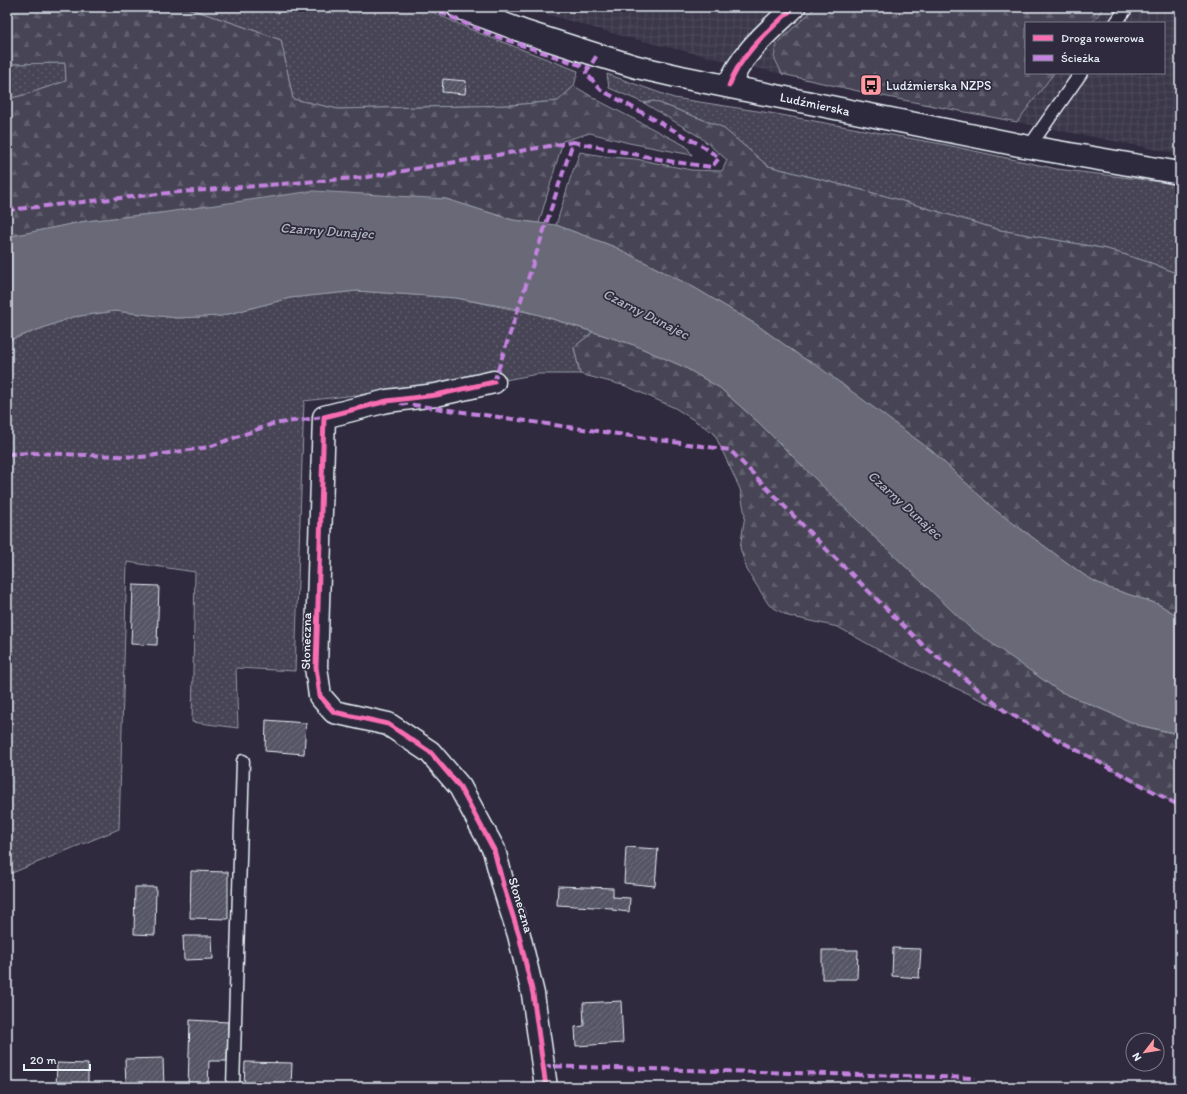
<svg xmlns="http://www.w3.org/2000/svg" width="1187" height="1094" viewBox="0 0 1187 1094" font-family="Itim,sans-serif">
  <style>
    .industrial { fill: url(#industrial-grid) }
    .grass { fill: url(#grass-dots); stroke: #979aa6 }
    .forest { fill: url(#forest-firs); stroke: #979aa6 }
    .water { fill: #696978; stroke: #9c9fab }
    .building { fill: url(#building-hatch); stroke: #e8f1f8 }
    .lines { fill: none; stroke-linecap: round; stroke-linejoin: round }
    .service-casing { stroke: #e8f1f8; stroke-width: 15 }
    .minor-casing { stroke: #e8f1f8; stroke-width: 25 }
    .secondary-casing { stroke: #e8f1f8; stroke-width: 25 }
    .service { stroke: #2f2a3d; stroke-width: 12 }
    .minor { stroke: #2f2a3d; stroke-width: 22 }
    .secondary { stroke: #2f2a3d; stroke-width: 22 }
    .quiet { stroke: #c483df; stroke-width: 4; stroke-dasharray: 8 4; stroke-linecap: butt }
    .cycleway-casing { stroke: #2f2a3d; stroke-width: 8 }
    .cycleway { stroke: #f96db3; stroke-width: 5 }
    .labels { text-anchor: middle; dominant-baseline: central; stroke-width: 3.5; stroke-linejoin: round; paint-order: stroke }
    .poi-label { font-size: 13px; fill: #e8f1f8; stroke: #2f2a3d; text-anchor: start }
    .street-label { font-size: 13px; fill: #e8f1f8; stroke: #2f2a3d }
    .water-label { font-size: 14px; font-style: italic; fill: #afb4be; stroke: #2f2a3d }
  </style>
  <defs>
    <pattern id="industrial-grid" width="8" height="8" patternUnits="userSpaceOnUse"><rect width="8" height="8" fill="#3b3749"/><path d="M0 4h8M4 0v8" fill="none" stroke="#4e4b5b"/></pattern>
    <pattern id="grass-dots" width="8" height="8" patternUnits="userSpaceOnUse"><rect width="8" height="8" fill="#464455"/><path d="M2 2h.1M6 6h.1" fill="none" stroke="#615f6e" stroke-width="1.8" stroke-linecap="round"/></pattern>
    <pattern id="forest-firs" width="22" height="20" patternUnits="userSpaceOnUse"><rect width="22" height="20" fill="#464455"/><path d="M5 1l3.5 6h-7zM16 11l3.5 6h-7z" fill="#615f6e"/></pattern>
    <pattern id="building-hatch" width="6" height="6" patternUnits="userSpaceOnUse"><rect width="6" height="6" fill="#575565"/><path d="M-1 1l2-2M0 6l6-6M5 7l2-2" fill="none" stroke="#6f6e7c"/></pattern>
  </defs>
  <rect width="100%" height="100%" fill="#2f2a3d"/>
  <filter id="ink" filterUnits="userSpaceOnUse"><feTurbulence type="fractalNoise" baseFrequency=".025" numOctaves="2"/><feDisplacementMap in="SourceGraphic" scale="8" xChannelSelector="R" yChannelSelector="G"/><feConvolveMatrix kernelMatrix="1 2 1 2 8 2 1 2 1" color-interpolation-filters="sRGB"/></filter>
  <g filter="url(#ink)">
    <g class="industrial">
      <path d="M522 7H816L777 43 774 58 782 74 625 37Z"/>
      <path d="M1104 7H1180V154L1159 150 1017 122 1054 73H1164V23H1092Z"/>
    </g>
    <g class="grass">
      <path d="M184 7H421L479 33 578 71 574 86 558 101 512 105 338 109 293 99 281 40 230 22Z"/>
      <path d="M65 63 66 81 24 95 7 99V64Z"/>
      <path d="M607 74 674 98 770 113 947 145 1057 169 1162 182 1180 186V275L1154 264 1107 249 1000 230 889 197 768 166 722 127 654 101 644 103 609 88Z"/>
      <path d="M357 291 456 298 536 314 593 332 574 347 580 374H538L494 382 400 390 304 401 295 671 236 668 238 728 192 722 195 572 127 562 119 829 7 875V341L73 317 115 311 177 318 221 316 290 298Z"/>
    </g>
    <g class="forest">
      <path d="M7 7H184L230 22 281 40 293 99 338 109 512 105 558 101 574 86 601 102 686 146 692 155 629 143 590 133 563 141 539 223 513 220 446 199 160 213 86 221 7 237V99L24 95 66 81 65 63 7 64Z"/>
      <path d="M816 7H1104L1092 23H1026V73H1054L1017 122 867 93 782 74 774 57 777 43Z"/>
      <path d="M654 101 722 127 768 166 889 197 1000 230 1107 249 1154 264 1180 275V617L1158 604 1109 588 1096 582 1084 575 995 510 932 451 815 365 803 358 757 325 695 288 615 247 556 225 571 176 580 152 609 157 636 159 691 170 722 171 727 160 700 137 644 103Z"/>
      <path d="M593 332 634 345 684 367 720 388 759 423 864 527 970 627 1059 691 1138 725 1180 735V806L1005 711 934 678 884 653 838 627 788 616 769 605 747 570 740 548 745 515 740 489 714 433 675 408 626 386 580 374 574 347Z"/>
    </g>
    <path class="water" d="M314 191 446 199 513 220 556 225 615 247 695 288 757 325 803 358 815 364 932 451 995 510 1084 575 1096 582 1109 588 1158 604 1180 617V734L1138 725 1059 691 1005 653 969 627 864 527 759 423 720 388 684 367 634 345 550 318 518 309 456 298 357 291 290 298 221 316 177 318 115 311 73 317 7 341V237L86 221 160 213 284 195Z"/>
    <g class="building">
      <path d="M443 79 466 81 465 94 442 92Z"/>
      <path d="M133 585 159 586 157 645 131 644Z"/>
      <path d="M266 720 306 723 304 754 265 751Z"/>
      <path d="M626 847 658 849 655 886 624 883Z"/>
      <path d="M191 871 228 872V919L190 918Z"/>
      <path d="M558 886 613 888V897L630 898 629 912 612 910V908L557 905Z"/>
      <path d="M135 887H156L155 935 134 934Z"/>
      <path d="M183 936H212L213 959 184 960Z"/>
      <path d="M893 948 921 949 919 978 892 976Z"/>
      <path d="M822 950H858L857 979H822Z"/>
      <path d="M621 1001 623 1043 576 1046 575 1027 584 1026 583 1003Z"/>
      <path d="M190 1020 228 1022 227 1061H209L208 1087H188Z"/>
      <path d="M163 1058 164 1087H126L125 1059Z"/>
      <path d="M245 1062 292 1063 291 1087H244Z"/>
      <path d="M57 1063 88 1064V1087H56Z"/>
    </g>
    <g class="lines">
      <g class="service-casing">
        <g id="service">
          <path d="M1116 23 1127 7"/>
          <path d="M1029 147 1081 73"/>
          <path d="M233 1087 243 761"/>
        </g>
      </g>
      <g class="minor-casing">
        <g id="minor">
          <path d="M729 86C740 54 770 30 794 7"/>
          <path d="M494 382 436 395 387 401 324 417 316 667 320 696 334 712 388 724 430 752 460 787 494 850 504 888 519 935 533 994 546 1087"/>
        </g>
      </g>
      <g class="secondary-casing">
        <path id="secondary" d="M458 7 525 32 597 55 637 67 681 77 1029 147 1180 173"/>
      </g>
      <use href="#service" class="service"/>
      <use href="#minor" class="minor"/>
      <use href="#secondary" class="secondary"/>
      <g class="quiet">
        <path d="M429 7 489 34 589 68"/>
        <path d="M7 210 168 193 368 177 573 142"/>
        <path d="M494 382 573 142 674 162 712 167 719 158 704 147 601 90 586 73 597 55"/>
        <path d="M400 403 730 450 820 543 924 646 1005 711 1180 806"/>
        <path d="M7 454 33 453 142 457 209 447 272 424 324 417"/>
        <path d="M543 1066 975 1078"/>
      </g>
      <g class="cycleway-casing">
        <g id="cycleway">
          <path d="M729 86C740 54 770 30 794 7"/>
          <path d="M494 382 436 395 387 401 324 417 316 667 320 696 334 712 388 724 430 752 460 787 494 850 504 888 519 935 533 994 546 1087"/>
        </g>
      </g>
      <use href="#cycleway" class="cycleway"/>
    </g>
  </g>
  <defs>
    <g id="bus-square" transform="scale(1.15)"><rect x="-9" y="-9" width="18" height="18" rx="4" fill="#ff9aa2" stroke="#2f2a3d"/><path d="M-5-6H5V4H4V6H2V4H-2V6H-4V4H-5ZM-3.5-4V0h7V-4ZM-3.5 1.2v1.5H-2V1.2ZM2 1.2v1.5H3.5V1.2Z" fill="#111"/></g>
  </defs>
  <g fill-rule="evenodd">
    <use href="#bus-square" x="871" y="85"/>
  </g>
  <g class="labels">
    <g class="poi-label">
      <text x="886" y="85">Ludźmierska NZPS</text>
    </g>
    <g class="street-label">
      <text transform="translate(815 104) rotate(12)">Ludźmierska</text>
      <text transform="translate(306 641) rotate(-89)">Słoneczna</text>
      <text transform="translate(521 905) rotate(73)">Słoneczna</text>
    </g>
    <g class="water-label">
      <text transform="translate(327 231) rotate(4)">Czarny Dunajec</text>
      <text transform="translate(646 314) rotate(27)">Czarny Dunajec</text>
      <text transform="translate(905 505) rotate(42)">Czarny Dunajec</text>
    </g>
  </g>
  <rect width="1187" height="1094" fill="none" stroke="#2f2a3d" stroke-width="24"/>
  <rect x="12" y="12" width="1163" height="1070" fill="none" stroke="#e8f1f8" stroke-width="1.5" filter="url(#ink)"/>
  <rect x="1025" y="22" width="140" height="52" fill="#2f2a3d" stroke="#797a88"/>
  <rect x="1033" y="35" width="20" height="6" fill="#f96db3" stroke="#797a88"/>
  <text x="1061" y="42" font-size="12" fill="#e8f1f8">Droga rowerowa</text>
  <rect x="1033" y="55" width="20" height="6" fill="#c483df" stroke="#797a88"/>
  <text x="1061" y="62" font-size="12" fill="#e8f1f8">Ścieżka</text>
  <g transform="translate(1145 1052) rotate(239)"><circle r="19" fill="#2f2a3d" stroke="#797a88"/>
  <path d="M0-3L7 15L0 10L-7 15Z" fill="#ff9aa2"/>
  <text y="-6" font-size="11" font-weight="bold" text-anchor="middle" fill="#e8f1f8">N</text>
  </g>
  <path d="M24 1064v6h66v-6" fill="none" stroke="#e8f1f8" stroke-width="2"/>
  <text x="30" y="1064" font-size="12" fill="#e8f1f8" stroke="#2f2a3d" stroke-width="3" paint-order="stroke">20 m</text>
</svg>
